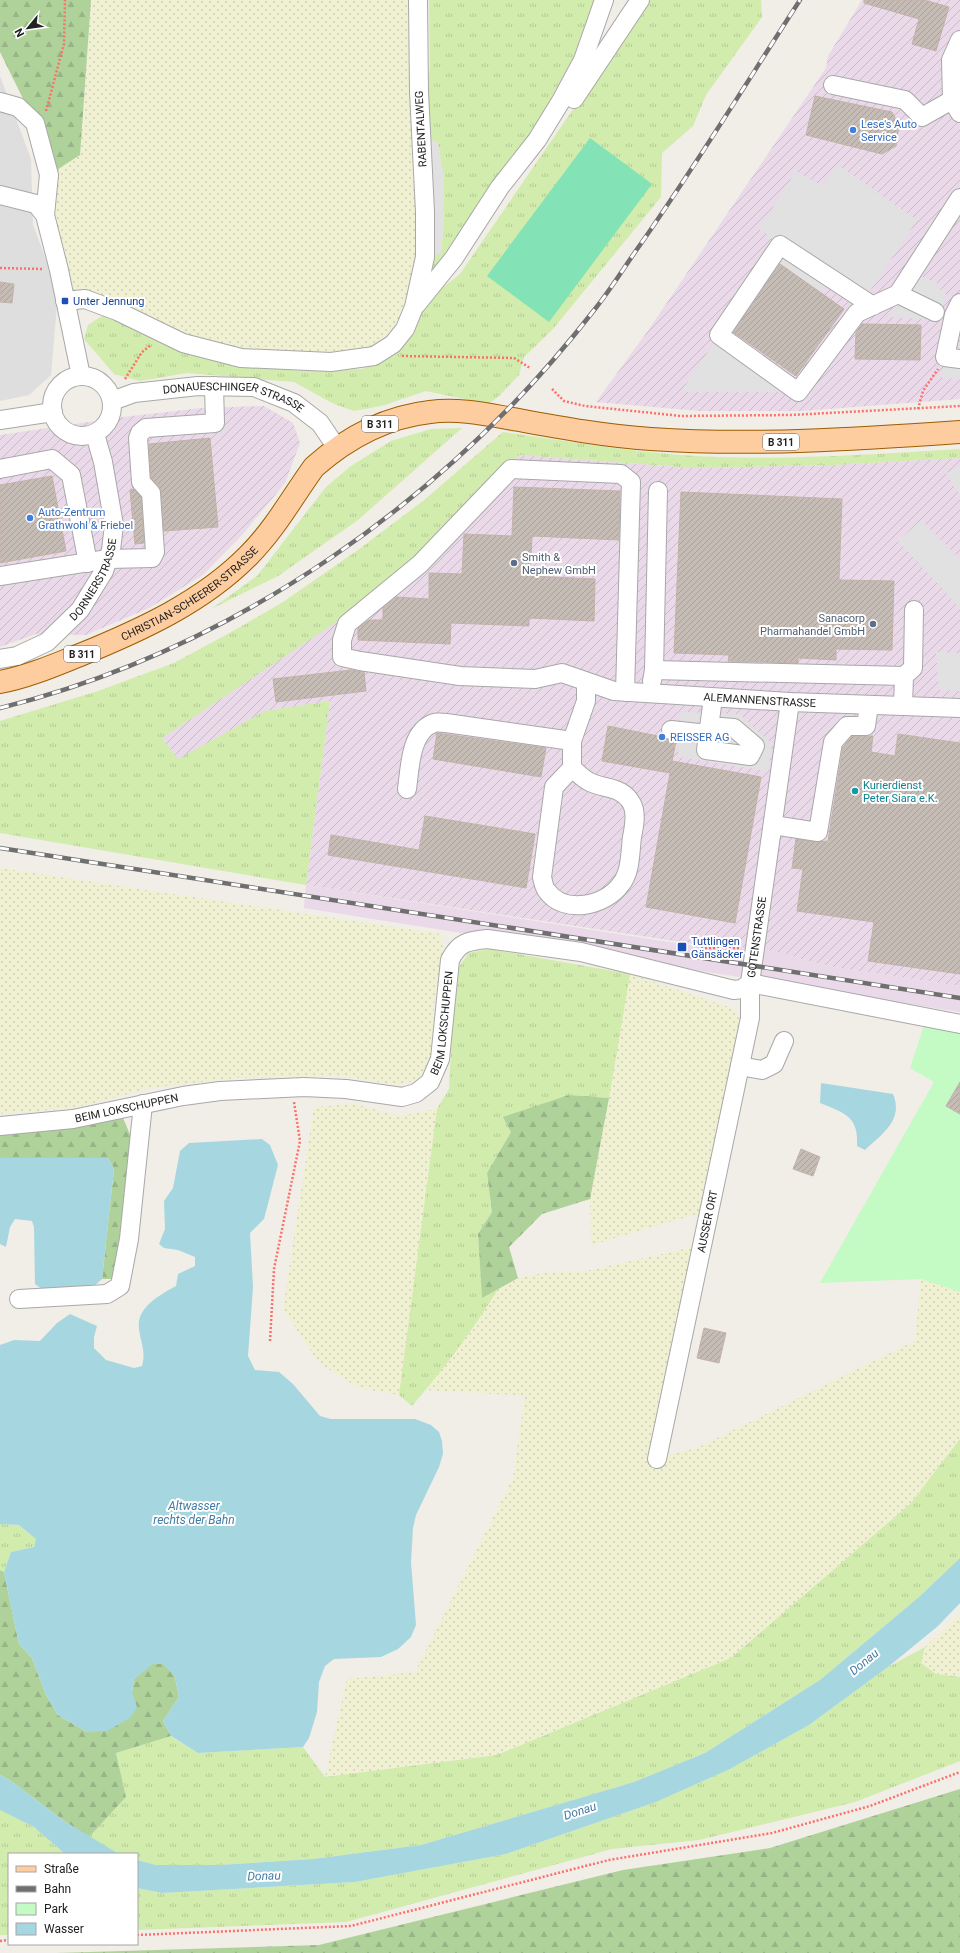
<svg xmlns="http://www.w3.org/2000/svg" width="960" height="1953" viewBox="0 0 960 1953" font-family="Roboto,sans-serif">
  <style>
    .residential { fill: #dfdede }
    .industrial { fill: url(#industrial-furrows) }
    .railway { fill: #ead9e9 }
    .farmland { fill: url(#farmland-dots) }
    .grass { fill: url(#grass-tufts) }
    .forest { fill: url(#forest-firs) }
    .park { fill: #c4fbc4 }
    .pitch { fill: #83e2b6 }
    .parking { fill: #e1e1e1 }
    .water { fill: #a6d7e0 }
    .building { fill: url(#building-hatch); stroke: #c4b2a9 }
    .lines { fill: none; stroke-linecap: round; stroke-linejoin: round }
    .minor-casing { stroke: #a8a8a8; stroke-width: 20 }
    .major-casing { stroke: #9d5d00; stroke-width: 24 }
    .path { stroke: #fe6f6b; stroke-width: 2.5; stroke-dasharray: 2 2; stroke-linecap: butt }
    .minor { stroke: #fff; stroke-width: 18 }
    .major { stroke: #fecd9f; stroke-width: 22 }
    .rail-casing { stroke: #6f6f6f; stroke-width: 4.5 }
    .rail { stroke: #fff; stroke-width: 3; stroke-dasharray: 9; stroke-linecap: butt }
    .shop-dot { fill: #3f7fe0; stroke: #fff; stroke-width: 1.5 }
    .transit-dot { fill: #1a4fb4; stroke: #fff; stroke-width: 1.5 }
    .service-dot { fill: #5c6f8a; stroke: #fff; stroke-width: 1.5 }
    .culture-dot { fill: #0f9aa8; stroke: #fff; stroke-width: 1.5 }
    .labels { text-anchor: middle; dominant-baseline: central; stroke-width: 4; stroke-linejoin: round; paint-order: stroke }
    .shield { fill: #fff; stroke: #646464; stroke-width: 1 }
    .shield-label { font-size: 10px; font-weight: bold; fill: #212121 }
    .shop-label { font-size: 11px; fill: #366cbe; stroke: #fff; text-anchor: start }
    .street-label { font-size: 11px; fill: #212121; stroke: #fff }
    .transit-label { font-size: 11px; fill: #164399; stroke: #fff; text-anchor: start }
    .service-label { font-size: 11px; fill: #4e5e75; stroke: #fff; text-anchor: start }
    .culture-label { font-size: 11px; fill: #0d838f; stroke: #fff; text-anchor: start }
    .water-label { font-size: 12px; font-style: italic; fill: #437ba4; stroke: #fff }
  </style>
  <defs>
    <pattern id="industrial-furrows" width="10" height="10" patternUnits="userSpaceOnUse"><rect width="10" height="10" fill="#ead9e9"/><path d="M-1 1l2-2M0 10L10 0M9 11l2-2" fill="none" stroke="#c8bac8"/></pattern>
    <pattern id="farmland-dots" width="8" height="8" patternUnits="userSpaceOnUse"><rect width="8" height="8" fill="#f0f0d2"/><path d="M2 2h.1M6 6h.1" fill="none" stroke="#ceceb4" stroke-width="1.8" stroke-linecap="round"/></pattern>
    <pattern id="grass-tufts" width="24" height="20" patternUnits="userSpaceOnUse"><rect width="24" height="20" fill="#d1ecac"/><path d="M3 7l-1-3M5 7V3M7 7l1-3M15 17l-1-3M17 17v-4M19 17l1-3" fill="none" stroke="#b3ca94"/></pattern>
    <pattern id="forest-firs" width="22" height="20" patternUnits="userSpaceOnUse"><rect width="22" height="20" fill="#afd29b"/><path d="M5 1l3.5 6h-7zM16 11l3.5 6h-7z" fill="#96b485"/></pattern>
    <pattern id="building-hatch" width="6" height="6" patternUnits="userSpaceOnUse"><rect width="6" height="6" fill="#c6bcb6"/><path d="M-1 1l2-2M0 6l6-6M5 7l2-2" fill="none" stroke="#aaa19c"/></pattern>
  </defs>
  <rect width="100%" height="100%" fill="#f1ede7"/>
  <path class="residential" d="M0 76 31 159 33 225 58 292 51 375 29 395 0 401Z"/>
  <g class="industrial">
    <path d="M862 0H960V399L802 411H699L596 402 647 332 826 68 828 56Z"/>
    <path d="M264 406 293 423 300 443 285 483 242 535 203 575 149 608 86 635 36 634 0 647V435L123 417 202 408Z"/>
    <path d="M519 455 694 468 832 465 960 458V986L832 967 756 947 701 948V945L306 885 330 701 265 711 178 760 162 738 308 640 470 506Z"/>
  </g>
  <path class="railway" d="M306 885 695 946 701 945V948L756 947 832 967 960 986V1012L304 908Z"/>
  <g class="farmland">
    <path d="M91 0H418L425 212 414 307 374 356 241 358 65 301 49 175 80 155Z"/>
    <path d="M0 868 440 934 444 952 434 1003 432 1062 417 1080 398 1085 341 1076 236 1078 151 1088 74 1108 0 1114Z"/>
    <path d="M630 974 732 1008 741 1018 700 1213 591 1245 590 1199Z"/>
    <path d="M355 1104 399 1116 437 1109 399 1395 359 1388 319 1363 283 1309 314 1107Z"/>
    <path d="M698 1246 652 1459 697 1448 915 1341 921 1279 960 1292V1439L911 1503 731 1658 497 1755 325 1777 347 1679 415 1672 513 1478 525 1396 426 1390 487 1306 498 1289 519 1278 542 1273 586 1271Z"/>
    <path d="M960 1615V1677L936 1674 921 1663 925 1647Z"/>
  </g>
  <g class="grass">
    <path d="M429 0H595L576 53 532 133 425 290 427 257 441 253 444 220V176L425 137V93L430 69Z"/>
    <path d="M648 0H761L762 17 706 95 693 126 662 153 661 197 553 329 524 357 519 375 499 396 488 404 426 391 381 406 354 411 332 403 294 382 187 373 140 381 114 374 84 339 88 325 102 316 234 363 300 371 362 369 394 356 404 345 421 314 437 292 460 274Z"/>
    <path d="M462 428 358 520 278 576 211 609 257 576 326 487 351 466 391 441 431 429Z"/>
    <path d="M503 432C567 441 631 452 696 456 784 461 872 454 960 449V458L832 465 694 468 519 455 409 566 341 619 162 738 178 759 265 711 330 701 306 885 0 833V721L98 691 174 663 235 630 283 602 358 550 423 501Z"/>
    <path d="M489 949 630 974 609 1098 569 1095 511 1132 487 1173 492 1212 478 1234 482 1297 498 1289C473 1330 443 1370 412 1406L399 1395 437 1109 449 1089 455 972 469 953Z"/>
    <path d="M960 1439V1558L919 1597 820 1680 705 1753 634 1782 421 1845 313 1859 219 1865H156L137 1860V1854H119L89 1837 126 1797 116 1753 170 1736 198 1753 303 1747 325 1777 497 1755 731 1658 911 1503Z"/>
    <path d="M0 1524 19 1525 36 1539 34 1547 11 1552 4 1572 0 1570Z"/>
    <path d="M925 1647 921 1663 936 1674 960 1677V1761L855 1802 699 1840 612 1849 346 1922 137 1930V1888L162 1893 355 1882 506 1854 656 1802 730 1769 809 1725 888 1667Z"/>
    <path d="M0 1810 34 1827 65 1854H9V1935H0Z"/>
  </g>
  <g class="forest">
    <path d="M0 0H91L80 155 49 175 35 123 0 52Z"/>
    <path d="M569 1095 609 1098 590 1199 542 1214 509 1247 518 1278 482 1298 478 1234 492 1212 487 1173 511 1132 503 1117Z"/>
    <path d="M121 1113 134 1144 116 1279H102L114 1169 108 1158H0V1132Z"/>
    <path d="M0 1570 4 1572 19 1644 32 1658 46 1695 58 1715 87 1732 132 1692 134 1679 153 1663 164 1664 175 1677 179 1697 163 1721 171 1736 116 1753 126 1797 89 1837 64 1821 11 1781 0 1775Z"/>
    <path d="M960 1789V1953H56L319 1945 623 1870 770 1848Z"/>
  </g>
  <path class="park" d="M925 1022 960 1030V1292L921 1279 820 1283 934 1082 910 1068Z"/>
  <path class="pitch" d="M590 138 652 184 549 322 487 276Z"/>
  <g class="parking">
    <path d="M421 136 438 142 444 176V220L441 254 425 257Z"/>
    <path d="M837 164 917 220 870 291 858 296 831 278 821 293 777 262 780 245 759 229 796 171 822 186Z"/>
    <path d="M921 276 937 283 936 288 946 292 940 320 888 317Z"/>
    <path d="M719 335 787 392H681Z"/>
    <path d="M945 357 960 359V379L941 378Z"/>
    <path d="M960 467V496L946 473Z"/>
    <path d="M921 520 960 559V608L898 541Z"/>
    <path d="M936 652 960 653V691L939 690Z"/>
    <path d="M680 712 739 714 772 744 768 771 678 757Z"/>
  </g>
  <g class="water">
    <path d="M821 1083 893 1094C904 1120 882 1134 865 1150L857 1146C859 1116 844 1113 820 1103Z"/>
    <path d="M262 1139 270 1145 278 1165 264 1219 250 1233 253 1287 248 1356 255 1370 279 1372 293 1384 320 1416 331 1419H415L431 1425 439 1432 442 1441 443 1454 439 1467 416 1515 413 1528 411 1562 416 1625 411 1637 398 1649 381 1657 334 1659 325 1666 319 1682 317 1712 309 1738 303 1747 198 1753 171 1736 163 1721 179 1697 175 1677 163 1664H153L134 1679 132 1692 137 1707 130 1718 107 1731 87 1732 58 1715 46 1695 32 1658 19 1644 4 1572 11 1552 34 1547 36 1539 19 1525 0 1524V1345L14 1340 40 1341 57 1323 70 1314 97 1326 94 1337V1348L106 1360 134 1368 142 1366C146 1351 141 1344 139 1329 136 1307 160 1295 176 1286L178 1274 195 1266V1257L178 1250 164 1248 159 1244 165 1229 164 1201 173 1188 180 1151 189 1143Z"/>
    <path d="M0 1158H108L114 1169 102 1279 93 1287 43 1290 35 1284 34 1227 32 1221 15 1219 10 1227 6 1247 0 1244Z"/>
    <path d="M960 1558V1603L938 1626 888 1667 809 1725 730 1769 656 1802 506 1854 355 1882 162 1893 137 1888V1860L156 1865H219L313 1859 421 1845 634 1782 705 1753 820 1680 919 1597Z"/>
    <path d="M0 1775 11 1781 64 1821 119 1854H65L34 1827 0 1810Z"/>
  </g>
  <g class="building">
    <path d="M864 0H924L949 7 936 51 912 44 919 19 864 3Z"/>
    <path d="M815 96 892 112 899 125 896 146 882 154 806 135Z"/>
    <path d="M780 264 844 309 796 376 733 332Z"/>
    <path d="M0 282 14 284 12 303 0 302Z"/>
    <path d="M862 324 921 325 920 360 855 359 856 332Z"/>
    <path d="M210 438 218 527 164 531 161 492 159 486 151 478 149 444Z"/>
    <path d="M52 476 66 551 0 563V485Z"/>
    <path d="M514 487 620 491 619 540 532 536 530 576 595 579 594 621 529 618V626L451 623 450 644 358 640V628L369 620H383V608L396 597 429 599V573L462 574 464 534 512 536Z"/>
    <path d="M134 489 141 497 144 543 135 544 130 490Z"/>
    <path d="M681 492 842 499 839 580 894 581 892 650 836 649V660L798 658V663L728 661 729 655 674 653Z"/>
    <path d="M351 670 364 672 366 691 276 702 273 679Z"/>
    <path d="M608 726 663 737 669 740 676 741 672 761 761 777 735 923 646 907 670 773 602 761Z"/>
    <path d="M437 733 546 748 541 777 433 759Z"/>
    <path d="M898 734 960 743V974L868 961 874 922 797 911 803 869 792 868 796 839 816 842 828 841 843 747 852 736H873L871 752 895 756Z"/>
    <path d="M425 816 535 834 526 888 328 855 331 835 419 850Z"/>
    <path d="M960 1082V1114L946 1106Z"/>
    <path d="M801 1149 820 1157 813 1176 793 1169Z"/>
    <path d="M704 1328 726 1333 719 1363 697 1358Z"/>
  </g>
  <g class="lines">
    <g class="minor-casing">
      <g id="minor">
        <path d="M960 40 951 60 952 100 960 113"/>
        <path d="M833 85 905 100 922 117 952 100"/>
        <path d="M574 99 640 0"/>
        <path d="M0 102 18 107 35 123 49 175 45 215"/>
        <path d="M0 195 36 204 45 215 59 270 81 376"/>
        <path d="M898 294 935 312"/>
        <path d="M65 301 85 299 117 311 183 343 241 358 331 362 374 356 393 344 405 329 414 307 425 257V212L419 92 418 0"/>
        <path d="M960 303 954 315 945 357 960 359"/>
        <path d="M416 305 454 258 500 187 537 140 561 101 583 60 604 0"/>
        <path d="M873 306 780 245 719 335 798 392 857 313 898 294 960 198"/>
        <circle cx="82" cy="406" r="30"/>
        <path id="s1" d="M112 401 134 393 198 386 254 387 294 403 320 423 337 448"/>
        <path d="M0 420 53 412"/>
        <path d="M0 469 52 459 71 475 88 563"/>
        <path d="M0 576 108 559 152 558 155 552 151 493 141 482 138 438 140 433 146 428 215 423 214 386"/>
        <path id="s2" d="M0 659 17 656 47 642 80 610 104 571 111 550 114 525 103 462 95 434"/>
        <path d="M654 670 904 676"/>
        <path d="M652 681 654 670 658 491"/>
        <path id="s3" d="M625 692 631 482 621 474 511 469 420 564 347 624 342 640V657L360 661 460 676 535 679 562 673 614 691 790 702 960 708"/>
        <path d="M903 706 904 676 913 668 914 610"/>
        <path d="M709 726 734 728 755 746 750 756 706 750 713 698"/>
        <path d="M671 730 708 734"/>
        <path d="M572 768 554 787 542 877C543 881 544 888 547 891 564 915 606 906 621 884 631 872 630 852 632 837 634 827 637 814 632 804 622 785 603 790 588 781 582 778 577 772 572 768V741L586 701V682"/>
        <path d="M407 789C410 768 410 731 434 723 437 722 443 723 446 723L572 741"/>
        <path d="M773 825 818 832 833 742 847 726H866L869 705"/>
        <path d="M750 983 960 1024"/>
        <path d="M740 1066 762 1070 774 1064 784 1041"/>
        <path id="s4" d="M0 1126 73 1119 183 1096 220 1091 304 1087 346 1089 402 1097 416 1093 430 1082 440 1059 450 960C459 942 468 941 487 939L581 952 734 990 742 989 750 983"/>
        <path d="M19 1299 107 1294 120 1286 129 1239 143 1104"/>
        <path id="s5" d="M657 1459 750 1018V983L790 702"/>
      </g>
    </g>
    <g class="major-casing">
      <g id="major">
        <path id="s6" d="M0 682C27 677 55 665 80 655 141 630 203 602 249 555 275 529 293 496 314 467 348 437 385 417 430 412 460 408 489 415 519 420 562 428 606 436 651 439 754 446 857 439 960 432"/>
      </g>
    </g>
    <g class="path">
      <path d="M46 111 64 44 65 0"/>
      <path d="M0 268 42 269"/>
      <path d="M402 356 514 358 530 368"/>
      <path d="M125 379 142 352 151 345"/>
      <path d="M552 389 564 401 585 406 681 416 791 415 960 406"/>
      <path d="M918 409 923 391 938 369"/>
      <path d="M701 948H739"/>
      <path d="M270 1341 274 1269 300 1141 294 1102"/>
      <path d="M137 1935 351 1926 609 1860 772 1833 870 1806 960 1772"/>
      <path d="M0 1941 9 1940"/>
    </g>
    <use href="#minor" class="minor"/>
    <use href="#major" class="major"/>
    <g class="rail-casing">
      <g id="rail">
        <path d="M0 708C236 649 447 500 595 309 611 289 625 266 640 245 696 165 747 82 800 0"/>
        <path d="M0 848 960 998"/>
      </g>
    </g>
    <use href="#rail" class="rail"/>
  </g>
  <g class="shop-dot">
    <circle cx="853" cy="130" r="4"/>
    <circle cx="30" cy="518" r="4"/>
    <circle cx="662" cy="737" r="4"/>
  </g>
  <g class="transit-dot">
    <rect x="61" y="297" width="8" height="8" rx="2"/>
    <rect x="677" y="942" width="10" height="10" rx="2"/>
  </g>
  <g class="service-dot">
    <circle cx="514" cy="563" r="4"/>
    <circle cx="873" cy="624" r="4"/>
  </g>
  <circle class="culture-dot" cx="855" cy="791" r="4"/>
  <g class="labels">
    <g class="shield">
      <rect x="362" y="416" width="36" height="16" rx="3"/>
      <rect x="763" y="434" width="36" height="16" rx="3"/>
      <rect x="64" y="646" width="36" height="16" rx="3"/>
    </g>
    <g class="shield-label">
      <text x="380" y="424">B 311</text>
      <text x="781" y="442">B 311</text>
      <text x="82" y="654">B 311</text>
    </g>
    <g class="shop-label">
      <text x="861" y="124">Lese's Auto<tspan x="861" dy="13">Service</tspan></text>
      <text x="38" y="512">Auto-Zentrum<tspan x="38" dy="13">Grathwohl &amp; Friebel</tspan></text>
      <text x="670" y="737">REISSER AG</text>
    </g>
    <g class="street-label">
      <text transform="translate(421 129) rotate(-93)">RABENTALWEG</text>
      <text stroke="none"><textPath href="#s1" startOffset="125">DONAUESCHINGER STRASSE</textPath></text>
      <text stroke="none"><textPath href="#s2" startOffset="130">DORNIERSTRASSE</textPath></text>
      <text stroke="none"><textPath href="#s6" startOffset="211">CHRISTIAN-SCHEERER-STRASSE</textPath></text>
      <text stroke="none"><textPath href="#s3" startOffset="1016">ALEMANNENSTRASSE</textPath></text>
      <text stroke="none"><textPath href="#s5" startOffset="532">GOTENSTRASSE</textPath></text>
      <text stroke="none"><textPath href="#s4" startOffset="499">BEIM LOKSCHUPPEN</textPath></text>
      <text stroke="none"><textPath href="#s4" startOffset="128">BEIM LOKSCHUPPEN</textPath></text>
      <text stroke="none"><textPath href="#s5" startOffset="243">AUSSER ORT</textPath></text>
    </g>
    <g class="transit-label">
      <text x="73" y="301">Unter Jennung</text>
      <text x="691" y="941">Tuttlingen<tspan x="691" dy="13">Gänsäcker</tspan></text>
    </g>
    <g class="service-label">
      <text x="522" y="557">Smith &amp;<tspan x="522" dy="13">Nephew GmbH</tspan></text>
      <text x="865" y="618" text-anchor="end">Sanacorp<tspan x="865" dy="13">Pharmahandel GmbH</tspan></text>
    </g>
    <g class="culture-label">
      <text x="863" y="785">Kurierdienst<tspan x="863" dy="13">Peter Siara e.K.</tspan></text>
    </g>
    <g class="water-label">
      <text x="194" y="1506">Altwasser<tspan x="194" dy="14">rechts der Bahn</tspan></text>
      <text transform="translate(864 1662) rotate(-40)">Donau</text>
      <text transform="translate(580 1811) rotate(-18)">Donau</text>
      <text transform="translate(264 1876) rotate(-2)">Donau</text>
    </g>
  </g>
  <rect x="8" y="1853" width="130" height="92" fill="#ffffff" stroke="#a6a6a6"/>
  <rect x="16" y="1866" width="20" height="6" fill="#fecd9f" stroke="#a6a6a6"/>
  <text x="44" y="1873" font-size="12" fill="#212121">Straße</text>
  <rect x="16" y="1886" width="20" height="6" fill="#6f6f6f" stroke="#a6a6a6"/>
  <text x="44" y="1893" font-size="12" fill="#212121">Bahn</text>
  <rect x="16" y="1903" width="20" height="12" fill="#c4fbc4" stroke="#a6a6a6"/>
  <text x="44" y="1913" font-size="12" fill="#212121">Park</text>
  <rect x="16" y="1923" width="20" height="12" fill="#a6d7e0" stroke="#a6a6a6"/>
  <text x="44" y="1933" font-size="12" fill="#212121">Wasser</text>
  <g transform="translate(28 28) rotate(241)" stroke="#ffffff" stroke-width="3" paint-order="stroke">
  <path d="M0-3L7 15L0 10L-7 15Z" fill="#212121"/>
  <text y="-6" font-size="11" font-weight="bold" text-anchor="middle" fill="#212121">N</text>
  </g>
</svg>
